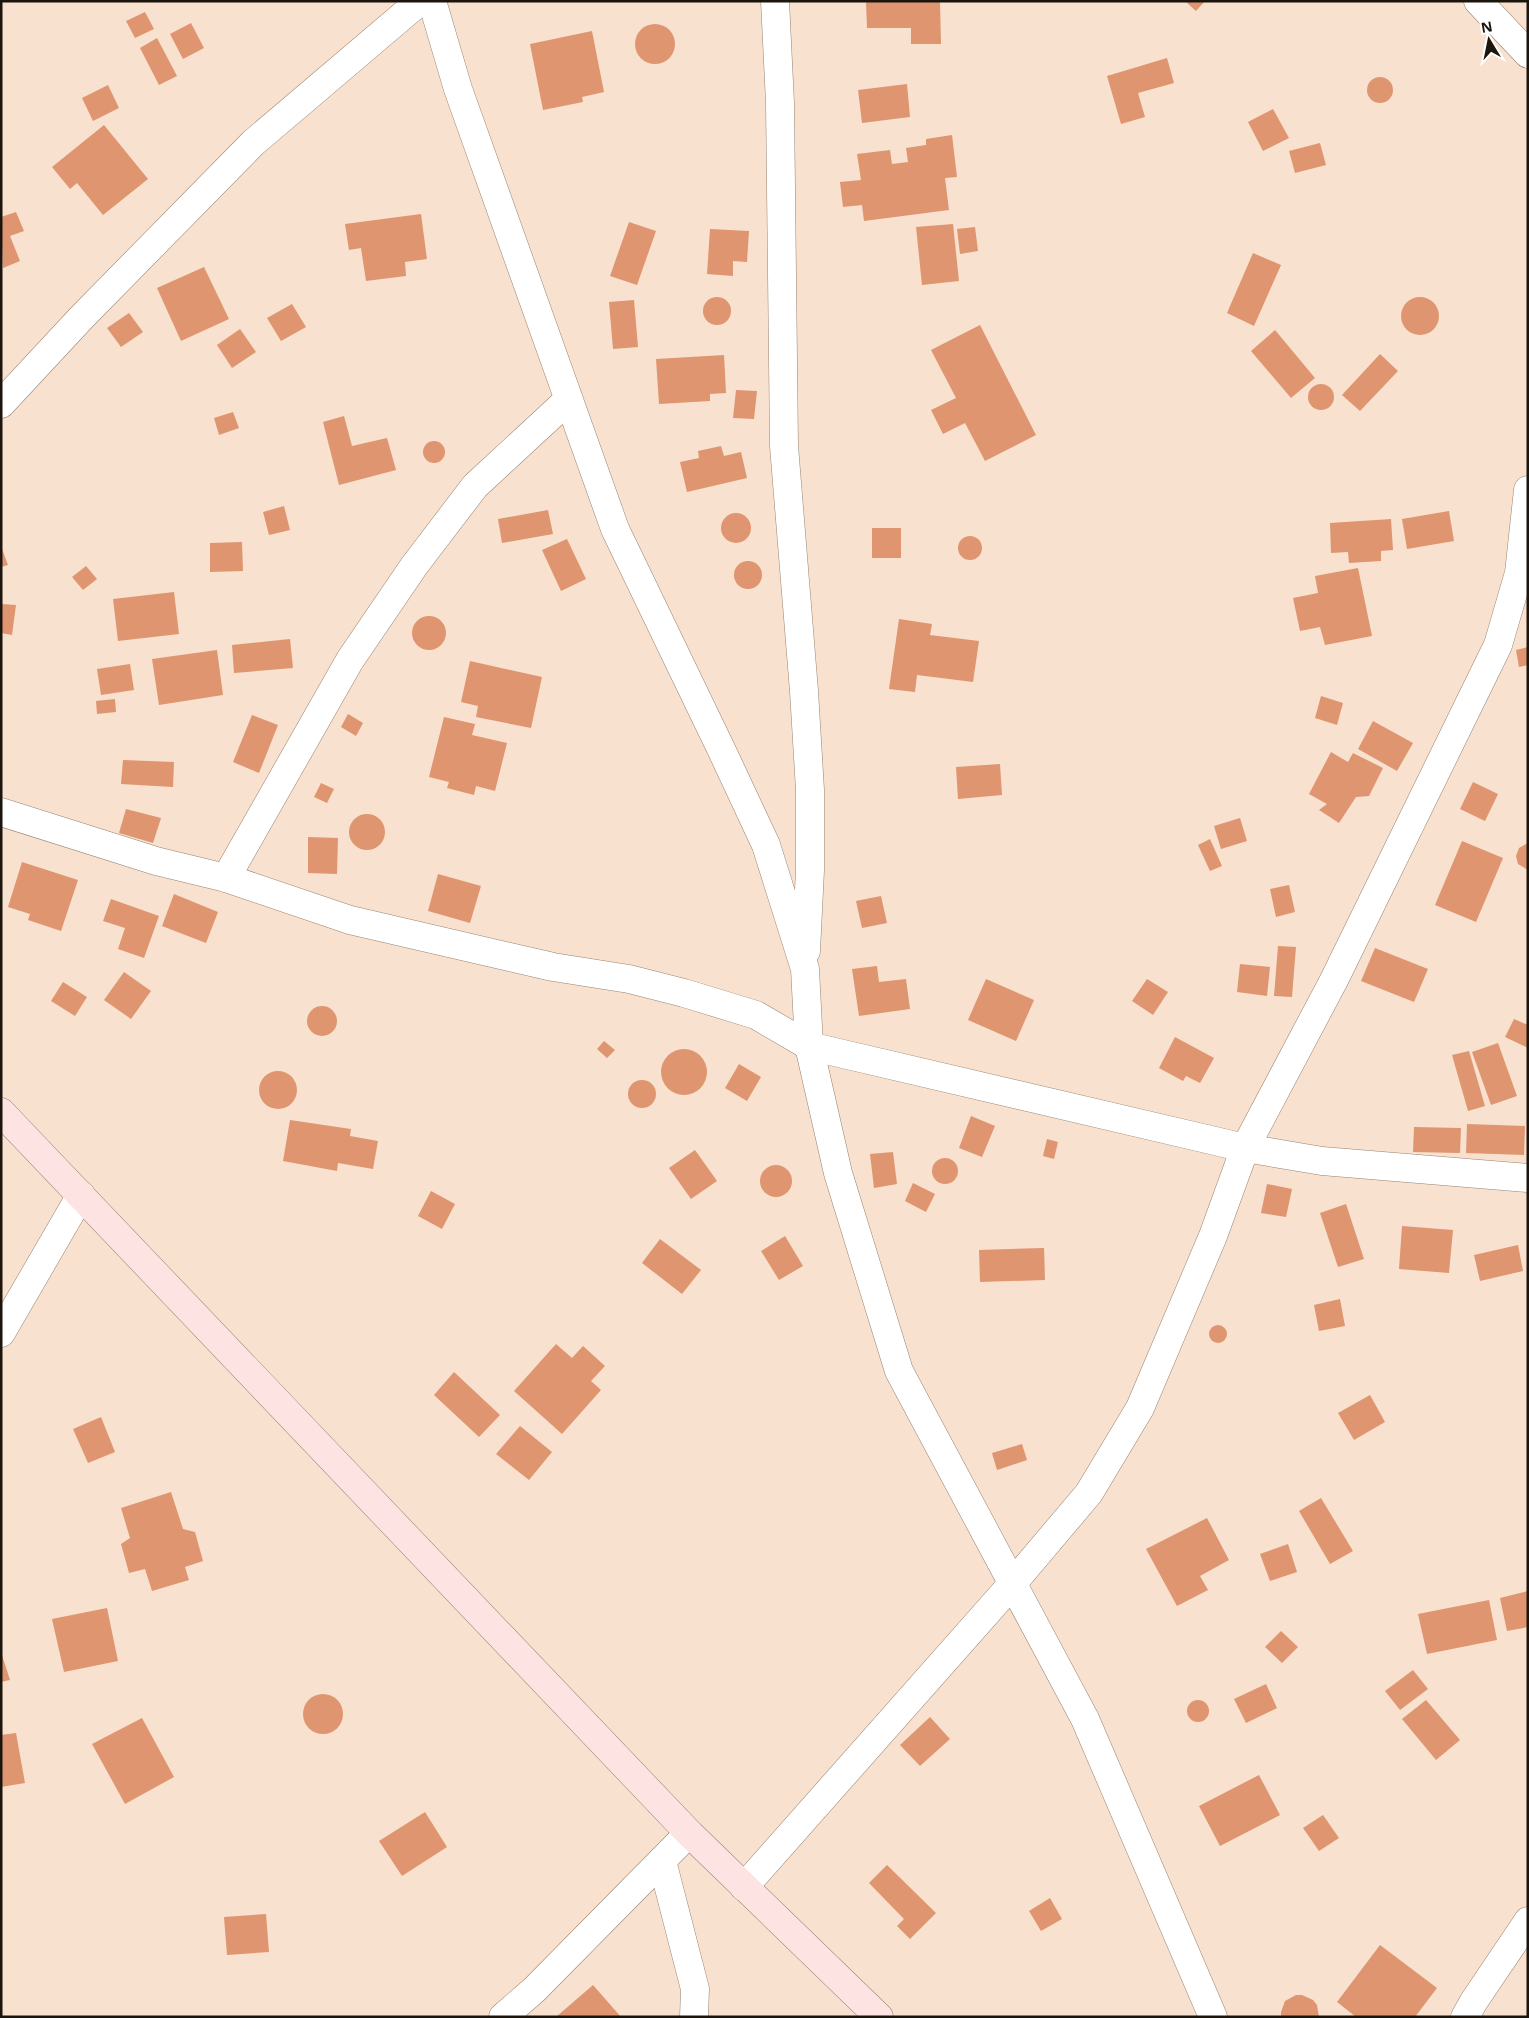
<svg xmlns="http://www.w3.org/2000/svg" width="1529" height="2018" viewBox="0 0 1529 2018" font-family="'Noto Sans',sans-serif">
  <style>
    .building { fill: #df9570 }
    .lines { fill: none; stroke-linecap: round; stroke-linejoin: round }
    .street-casing { stroke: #988372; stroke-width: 29 }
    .secondary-casing { stroke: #988372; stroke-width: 29 }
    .street { stroke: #fff; stroke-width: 28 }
    .secondary { stroke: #fde3e2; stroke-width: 28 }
  </style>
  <rect width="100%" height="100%" fill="#f8e1ce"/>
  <g class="building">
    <path d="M866 1H940L941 44H911V28H867Z"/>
    <path d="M1185 1H1205L1196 11Z"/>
    <path d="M145 12 154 29 135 38 126 21Z"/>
    <path d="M191 23 204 48 183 59 170 34Z"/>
    <circle cx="655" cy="44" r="20"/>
    <path d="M592 31 604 92 582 97 583 102 543 110 530 44Z"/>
    <path d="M157 38 177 76 159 85 140 48Z"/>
    <path d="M1167 58 1174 83 1138 93 1145 117 1121 124 1107 76Z"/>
    <circle cx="1380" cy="90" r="13"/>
    <path d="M907 84 910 117 862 123 858 90Z"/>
    <path d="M108 85 119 108 93 121 82 98Z"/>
    <path d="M1273 109 1289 138 1263 151 1248 122Z"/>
    <path d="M104 125 148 179 103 215 77 183 70 189 52 167Z"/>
    <path d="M952 135 957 177 945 178 949 210 864 221 862 205 843 207 840 182 861 180 857 154 890 150 892 164 908 162 906 148 926 145V139Z"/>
    <path d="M1320 143 1326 165 1295 173 1289 151Z"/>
    <path d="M16 212 24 231 10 236 20 261 3 268 1 217Z"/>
    <path d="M421 214 427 259 405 262 406 276 366 281 361 248 349 250 345 224Z"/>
    <path d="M629 222 656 231 637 285 610 276Z"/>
    <path d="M953 224 959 281 922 285 916 227Z"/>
    <path d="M975 227 978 251 960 254 957 229Z"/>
    <path d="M710 229 749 231 747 262 733 261V276L707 274Z"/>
    <path d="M1253 253 1281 265 1254 326 1227 313Z"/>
    <path d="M204 267 229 319 181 341 157 288Z"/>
    <circle cx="1420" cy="316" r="19"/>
    <circle cx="717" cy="311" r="14"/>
    <path d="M634 300 638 347 613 349 609 302Z"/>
    <path d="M292 304 306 327 281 341 267 318Z"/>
    <path d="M129 313 143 332 121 347 107 328Z"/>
    <path d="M980 325 1036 435 985 461 965 423 943 434 931 410 956 398 931 350Z"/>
    <path d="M240 329 256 352 232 368 217 345Z"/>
    <path d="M1275 330 1315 378 1291 398 1251 351Z"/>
    <path d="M1380 354 1398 371 1360 411 1342 395Z"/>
    <path d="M724 355 726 393 710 394V401L659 404 656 359Z"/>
    <circle cx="1321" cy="397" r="13"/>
    <path d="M736 390 757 391 754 419 733 418Z"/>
    <path d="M233 412 239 428 219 435 214 418Z"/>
    <path d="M344 416 352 446 387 438 396 470 339 485 323 422Z"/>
    <circle cx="434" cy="452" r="11"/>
    <path d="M721 446 724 456 741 452 747 478 687 492 680 462 699 458 698 451Z"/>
    <path d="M284 506 290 530 269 535 263 512Z"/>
    <path d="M548 510 553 534 502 543 498 519Z"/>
    <path d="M1449 511 1454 541 1407 549 1402 519Z"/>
    <circle cx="736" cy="528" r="15"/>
    <path d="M1391 519 1393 550 1381 551V561L1349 563 1348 552 1331 553 1330 523Z"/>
    <rect x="872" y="528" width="29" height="30"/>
    <circle cx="970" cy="548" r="12"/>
    <path d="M567 539 586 579 561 591 542 550Z"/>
    <path d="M242 542 243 571 210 572V543Z"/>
    <path d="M1 546 8 565 1 567Z"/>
    <circle cx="748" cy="575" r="14"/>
    <path d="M86 566 97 579 83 590 72 577Z"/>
    <path d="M1358 568 1372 636 1325 645 1320 627 1300 631 1293 598 1318 593 1315 576Z"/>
    <path d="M174 592 179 634 118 641 113 599Z"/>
    <path d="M1 604 16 605 12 635 1 633Z"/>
    <circle cx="429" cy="633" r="17"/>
    <path d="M899 619 932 624 930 635 979 641 973 682 917 675 915 692 889 689Z"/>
    <path d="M290 639 293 668 234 673 232 645Z"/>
    <path d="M1528 647V665L1519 667 1516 650Z"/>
    <path d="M217 650 223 695 159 705 152 659Z"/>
    <path d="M470 661 542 677 531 728 476 717 478 706 461 702Z"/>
    <path d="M130 664 134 690 101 695 97 669Z"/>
    <path d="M1321 696 1343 703 1337 725 1315 718Z"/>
    <path d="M115 699 116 712 97 714 96 701Z"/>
    <path d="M348 714 363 723 356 736 341 727Z"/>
    <path d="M252 715 278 725 259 773 233 762Z"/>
    <path d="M444 717 475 724 472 735 507 743 495 791 476 786 474 795 447 788 449 782 429 777Z"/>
    <path d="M1373 721 1413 743 1397 771 1358 749Z"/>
    <path d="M1331 752 1348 762 1353 753 1383 768 1369 796 1356 797 1339 823 1319 810 1327 804 1309 794Z"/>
    <path d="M123 760 174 762 173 787 121 784Z"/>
    <path d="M1000 764 1002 795 958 799 956 767Z"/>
    <path d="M1473 782 1498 794 1485 821 1460 809Z"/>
    <path d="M321 783 334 789 327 803 314 797Z"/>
    <path d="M126 809 161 818 153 843 119 833Z"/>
    <circle cx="367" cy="832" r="18"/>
    <path d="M1240 818 1247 841 1221 849 1214 826Z"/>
    <path d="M308 837 338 838 337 874 308 873Z"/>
    <path d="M1210 839 1222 866 1210 871 1198 845Z"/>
    <path d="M1462 841 1503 858 1476 922 1435 905Z"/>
    <path d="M1528 843V870L1518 864 1516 856 1519 848Z"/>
    <path d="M22 862 78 880 61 931 28 920 30 914 8 907Z"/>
    <path d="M438 874 481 886 470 923 428 911Z"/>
    <path d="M1289 885 1295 912 1276 917 1270 889Z"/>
    <path d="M174 894 218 912 206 943 162 926Z"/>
    <path d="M881 896 887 923 862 928 856 901Z"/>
    <path d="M111 899 159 916 144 958 118 949 125 928 103 921Z"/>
    <path d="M1278 946 1296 947 1292 997 1274 996Z"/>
    <path d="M1375 948 1428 969 1414 1002 1361 981Z"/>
    <path d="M1240 964 1270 967 1267 996 1237 992Z"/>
    <path d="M877 966 879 982 906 979 910 1009 859 1016 852 969Z"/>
    <path d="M124 972 151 991 131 1019 104 1000Z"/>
    <path d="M986 979 1034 1000 1016 1041 968 1020Z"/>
    <path d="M1147 979 1168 992 1153 1015 1132 1001Z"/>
    <path d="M63 982 87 997 75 1016 51 1001Z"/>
    <circle cx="322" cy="1021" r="15"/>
    <path d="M1514 1019 1528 1025V1048L1505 1037Z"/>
    <path d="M1175 1037 1214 1058 1200 1083 1186 1076 1183 1081 1159 1068Z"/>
    <path d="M604 1041 615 1050 607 1058 597 1049Z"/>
    <path d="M1498 1043 1517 1096 1491 1105 1472 1052Z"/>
    <circle cx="684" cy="1072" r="23"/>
    <path d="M1469 1051 1485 1106 1468 1111 1452 1055Z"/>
    <path d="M739 1064 761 1077 747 1101 725 1088Z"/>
    <circle cx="278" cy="1090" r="19"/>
    <circle cx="642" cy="1094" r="14"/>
    <path d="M971 1116 995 1126 982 1157 959 1148Z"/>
    <path d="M290 1120 351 1129 350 1136 378 1141 373 1169 338 1163 337 1171 283 1161Z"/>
    <path d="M1467 1124 1525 1126 1524 1155 1466 1153Z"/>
    <path d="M1414 1127 1461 1128 1460 1153 1413 1152Z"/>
    <path d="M1047 1139 1058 1142 1054 1159 1043 1156Z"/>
    <path d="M695 1150 717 1181 691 1199 669 1168Z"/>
    <path d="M893 1152 897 1184 874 1188 870 1154Z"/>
    <circle cx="945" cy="1171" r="13"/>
    <circle cx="776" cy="1181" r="16"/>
    <path d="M913 1183 935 1194 926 1212 905 1201Z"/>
    <path d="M1267 1184 1292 1189 1286 1217 1261 1213Z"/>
    <path d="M431 1191 455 1204 442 1229 418 1216Z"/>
    <path d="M1346 1204 1364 1259 1338 1267 1320 1213Z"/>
    <path d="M1402 1226 1453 1230 1449 1273 1399 1269Z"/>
    <path d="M785 1236 803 1266 779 1280 761 1251Z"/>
    <path d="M660 1239 701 1270 682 1294 642 1263Z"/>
    <path d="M1518 1245 1523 1271 1480 1281 1474 1255Z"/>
    <path d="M1044 1248 1045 1280 980 1282 979 1250Z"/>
    <path d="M1340 1299 1345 1326 1319 1331 1314 1305Z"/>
    <circle cx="1218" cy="1334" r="9"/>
    <path d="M556 1344 572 1358 583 1346 605 1366 591 1381 601 1390 562 1434 514 1391Z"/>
    <path d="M454 1372 500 1415 479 1437 434 1395Z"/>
    <path d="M1370 1395 1385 1422 1354 1440 1338 1413Z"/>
    <path d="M101 1417 115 1452 88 1463 73 1429Z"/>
    <path d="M520 1426 552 1452 529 1480 496 1454Z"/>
    <path d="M1022 1444 1027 1460 997 1470 992 1453Z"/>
    <path d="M171 1492 183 1529 195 1532 203 1561 185 1567 189 1580 152 1591 145 1569 129 1573 121 1544 130 1538 121 1508Z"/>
    <path d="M1321 1498 1353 1551 1330 1564 1299 1511Z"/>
    <path d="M1207 1518 1229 1560 1200 1576 1208 1590 1177 1606 1146 1549Z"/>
    <path d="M1288 1544 1297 1572 1270 1581 1260 1554Z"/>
    <path d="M1528 1591V1627L1507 1631 1500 1598Z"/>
    <path d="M1489 1600 1497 1640 1427 1654 1418 1614Z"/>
    <path d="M107 1608 118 1661 64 1672 52 1619Z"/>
    <path d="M1281 1631 1298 1647 1282 1663 1265 1647Z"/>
    <path d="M1 1652 10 1680 1 1682Z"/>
    <path d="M1413 1670 1428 1689 1400 1710 1385 1691Z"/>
    <path d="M1266 1684 1277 1708 1246 1723 1234 1699Z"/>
    <circle cx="323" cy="1714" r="20"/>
    <circle cx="1198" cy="1711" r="11"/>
    <path d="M1426 1700 1460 1740 1436 1760 1402 1719Z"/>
    <path d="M930 1717 950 1739 920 1766 900 1745Z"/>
    <path d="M142 1718 174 1777 125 1804 92 1744Z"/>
    <path d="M16 1733 25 1783 1 1787V1735Z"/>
    <path d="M1259 1775 1280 1815 1220 1846 1199 1806Z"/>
    <path d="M425 1812 447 1847 402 1876 379 1841Z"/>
    <path d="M1323 1815 1339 1838 1319 1851 1303 1828Z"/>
    <path d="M887 1865 936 1913 910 1939 897 1926 904 1919 869 1883Z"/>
    <path d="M1050 1898 1062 1919 1041 1931 1029 1911Z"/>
    <path d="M266 1914 269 1952 227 1955 224 1917Z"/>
    <path d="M1380 1945 1437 1988 1415 2017H1356L1337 2002Z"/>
    <path d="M593 1985 621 2017H556Z"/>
    <path d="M1296 1995H1302L1313 2000 1317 2005 1319 2017H1281V2012L1285 2001Z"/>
  </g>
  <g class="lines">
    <g class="street-casing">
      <g id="street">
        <path d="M432 1 458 89 615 529 723 753 766 845 805 969 809 1046 838 1173 899 1371 1085 1719 1213 2017"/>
        <path d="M775 1 780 103 784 446 804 691 810 790V870L806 951"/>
        <path d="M1478 1 1528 54"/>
        <path d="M1 404 81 318 253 143 420 1"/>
        <path d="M1 812 156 861 226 878 350 920 553 967 629 979 684 993 756 1015 809 1046 1245 1148 1322 1161 1528 1178"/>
        <path d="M226 878 350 660 414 566 475 486 568 400"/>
        <path d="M1 1333 81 1195"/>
        <path d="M662 1861 695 1989 694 2017"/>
        <path d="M744 1887 1013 1583 1089 1493 1140 1408 1213 1236 1245 1148 1334 980 1498 645 1519 573 1528 490"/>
        <path d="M503 2017 534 1990 689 1833"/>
        <path d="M1465 2017 1474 2001 1528 1921"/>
      </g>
    </g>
    <g class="secondary-casing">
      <path id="secondary" d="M1 1112 689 1833 879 2017"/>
    </g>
    <use href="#street" class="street"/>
    <use href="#secondary" class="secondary"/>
  </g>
  <rect width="1529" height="2018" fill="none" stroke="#1c150e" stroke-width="5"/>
  <g transform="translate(1489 40) rotate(350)" stroke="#ffffff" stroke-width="4" paint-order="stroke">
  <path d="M0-4L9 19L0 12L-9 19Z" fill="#1c150e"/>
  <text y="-8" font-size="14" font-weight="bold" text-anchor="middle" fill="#1c150e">N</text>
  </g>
</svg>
